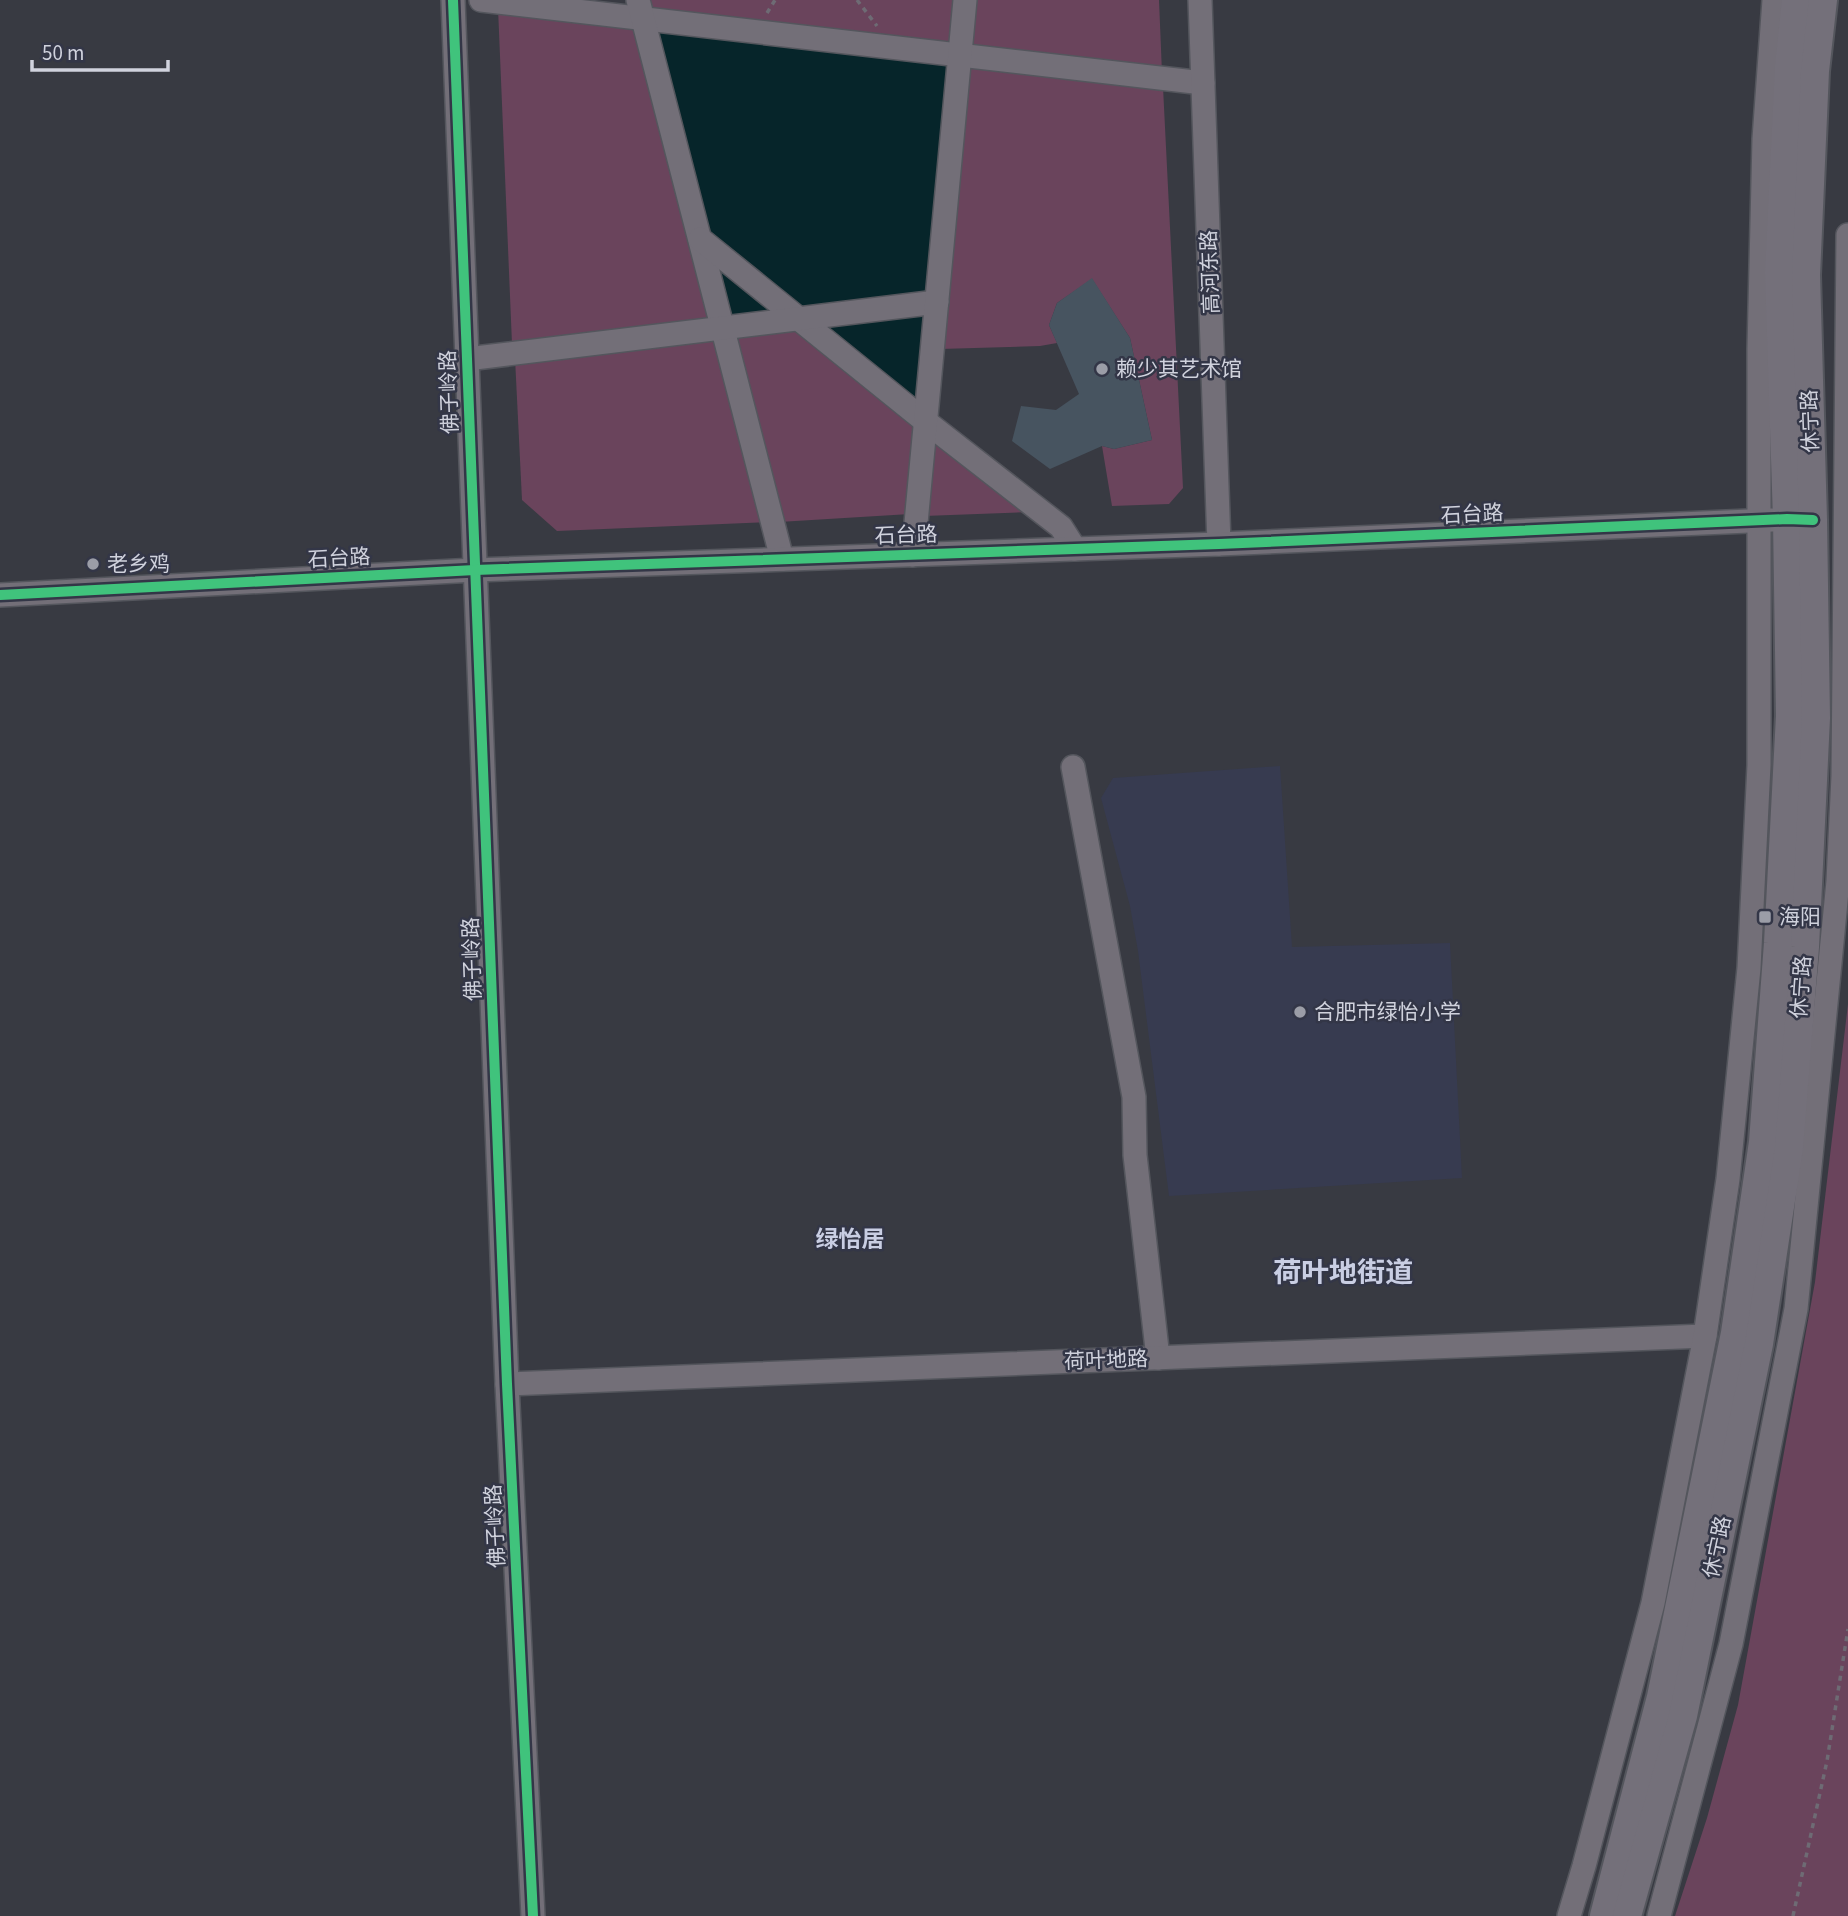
<svg xmlns="http://www.w3.org/2000/svg" width="1848" height="1916" viewBox="0 0 1848 1916" font-family="'Source Sans 3','Noto Sans SC',sans-serif">
  <style>
    .built { fill: #373b50 }
    .green { fill: #6a445c }
    .water { fill: #06252a }
    .building { fill: #475460 }
    .lines { fill: none; stroke-linecap: round; stroke-linejoin: round }
    .minor-casing { stroke: #54565d; stroke-width: 26 }
    .major-casing { stroke: #54565d; stroke-width: 32 }
    .path { stroke: #6e6b74; stroke-width: 3.5; stroke-dasharray: 5 5; stroke-linecap: butt }
    .minor { stroke: #736f78; stroke-width: 23 }
    .major { stroke: #74707a; stroke-width: 28 }
    .cycleway-casing { stroke: #333647; stroke-width: 15 }
    .cycleway { stroke: #40c37c; stroke-width: 10 }
    .poi-dot { fill: #9b9da7; stroke: #333647; stroke-width: 2.5 }
    .labels { text-anchor: middle; dominant-baseline: central; stroke-width: 5; stroke-linejoin: round; paint-order: stroke }
    .street-label { font-size: 21px; fill: #d0d2dd; stroke: #333647 }
    .poi-label { font-size: 21px; fill: #d0d2dd; stroke: #333647; text-anchor: start }
    .neighbourhood-label { font-size: 23px; font-weight: bold; fill: #c9cee3; stroke: #333647 }
    .district-label { font-size: 28px; font-weight: bold; fill: #c9cee3; stroke: #333647 }
  </style>
  <rect width="100%" height="100%" fill="#383a42"/>
  <path class="built" d="M1280 766 1292 947 1450 943 1462 1178 1169 1196 1138 951 1130 906 1101 798 1113 778Z"/>
  <g class="green">
    <path d="M648 0H957L953 46 651 12Z"/>
    <path d="M972 0H1159L1162 73 968 47Z"/>
    <path d="M498 8 640 24 714 319 512 344Z"/>
    <path d="M966 64 1163 87 1183 488 1169 504 1112 506 1102 446 1114 449 1152 440 1130 338 1092 279 1057 303 1049 325 1057 343 1040 346 940 349Z"/>
    <path d="M802 324 920 420 910 514 779 522 732 332Z"/>
    <path d="M717 333 767 522 557 531 522 500 515 358Z"/>
    <path d="M933 433 1031 512 924 516Z"/>
    <path d="M1848 1004V1916H1675L1707 1818 1738 1705 1815 1282Z"/>
  </g>
  <g class="water">
    <path d="M652 27 951 61 931 295 727 318Z"/>
    <path d="M930 310 922 413 810 323Z"/>
  </g>
  <path class="building" d="M1092 278 1130 338 1152 440 1114 449 1102 446 1050 469 1012 441 1021 406 1056 410 1079 394 1049 325 1057 303Z"/>
  <g class="lines">
    <g class="minor-casing">
      <g id="minor">
        <path d="M453 0 507 1384 533 1916"/>
        <path d="M481 0 1203 83"/>
        <path d="M638 0 782 559"/>
        <path d="M1200 0 1219 544"/>
        <path d="M700 239 925 421 1061 527 1075 549"/>
        <path d="M467 359 937 302"/>
        <path d="M913 555 965 0"/>
        <path d="M0 595 475 570 1219 544 1772 520"/>
        <path d="M1073 767 1134 1097 1135 1155 1158 1358"/>
        <path d="M507 1384 1705 1336"/>
        <path d="M1569 1916 1584 1866 1653 1603 1705 1336 1728 1179 1749 968 1759 765V349L1764 139 1774 0"/>
        <path d="M1659 1916 1731 1644 1796 1309 1838 881 1843 776 1848 235"/>
      </g>
    </g>
    <g class="major-casing">
      <g id="major">
        <path d="M1604 1916 1661 1697 1735 1333 1763 1142 1778 943 1790 716 1787 519 1779 273 1789 66 1796 0"/>
        <path d="M1627 1916 1683 1716 1759 1344 1789 1148 1805 947 1816 718 1813 520 1806 275 1815 71 1823 0"/>
      </g>
    </g>
    <g class="path">
      <path d="M857 0 877 26"/>
      <path d="M767 13 775 0"/>
      <path d="M1793 1916 1827 1761 1848 1629"/>
    </g>
    <use href="#minor" class="minor"/>
    <use href="#major" class="major"/>
    <g class="cycleway-casing">
      <g id="cycleway">
        <path d="M453 0 507 1384 533 1916"/>
        <path d="M0 595 475 570 1219 544 1787 519 1813 520"/>
      </g>
    </g>
    <use href="#cycleway" class="cycleway"/>
  </g>
  <g class="poi-dot">
    <circle cx="1102" cy="369" r="7"/>
    <circle cx="93" cy="564" r="7"/>
    <rect x="1758" y="910" width="14" height="14" rx="3.5"/>
    <circle cx="1300" cy="1012" r="7"/>
  </g>
  <g class="labels">
    <g class="street-label">
      <text transform="translate(1210 272) rotate(-92)">高河东路</text>
      <text transform="translate(449 392) rotate(-92)">佛子岭路</text>
      <text transform="translate(1810 421) rotate(-92)">休宁路</text>
      <text transform="translate(1472 514) rotate(-3)">石台路</text>
      <text transform="translate(906 535) rotate(-2)">石台路</text>
      <text transform="translate(339 558) rotate(-3)">石台路</text>
      <text transform="translate(472 959) rotate(-92)">佛子岭路</text>
      <text transform="translate(1801 987) rotate(-86)">休宁路</text>
      <text transform="translate(1106 1360) rotate(-2)">荷叶地路</text>
      <text transform="translate(495 1526) rotate(-93)">佛子岭路</text>
      <text transform="translate(1717 1547) rotate(-78)">休宁路</text>
    </g>
    <g class="poi-label">
      <text x="1116" y="369">赖少其艺术馆</text>
      <text x="107" y="564">老乡鸡</text>
      <text x="1779" y="917">海阳</text>
      <text x="1314" y="1012">合肥市绿怡小学</text>
    </g>
    <g class="neighbourhood-label">
      <text x="850" y="1239">绿怡居</text>
    </g>
    <g class="district-label">
      <text x="1343" y="1273">荷叶地街道</text>
    </g>
  </g>
  <path d="M32 60v10h136v-10" fill="none" stroke="#d0d2dd" stroke-width="3.5"/>
  <text x="42" y="60" font-size="21" fill="#d0d2dd" stroke="#333647" stroke-width="5" paint-order="stroke">50 m</text>
</svg>
